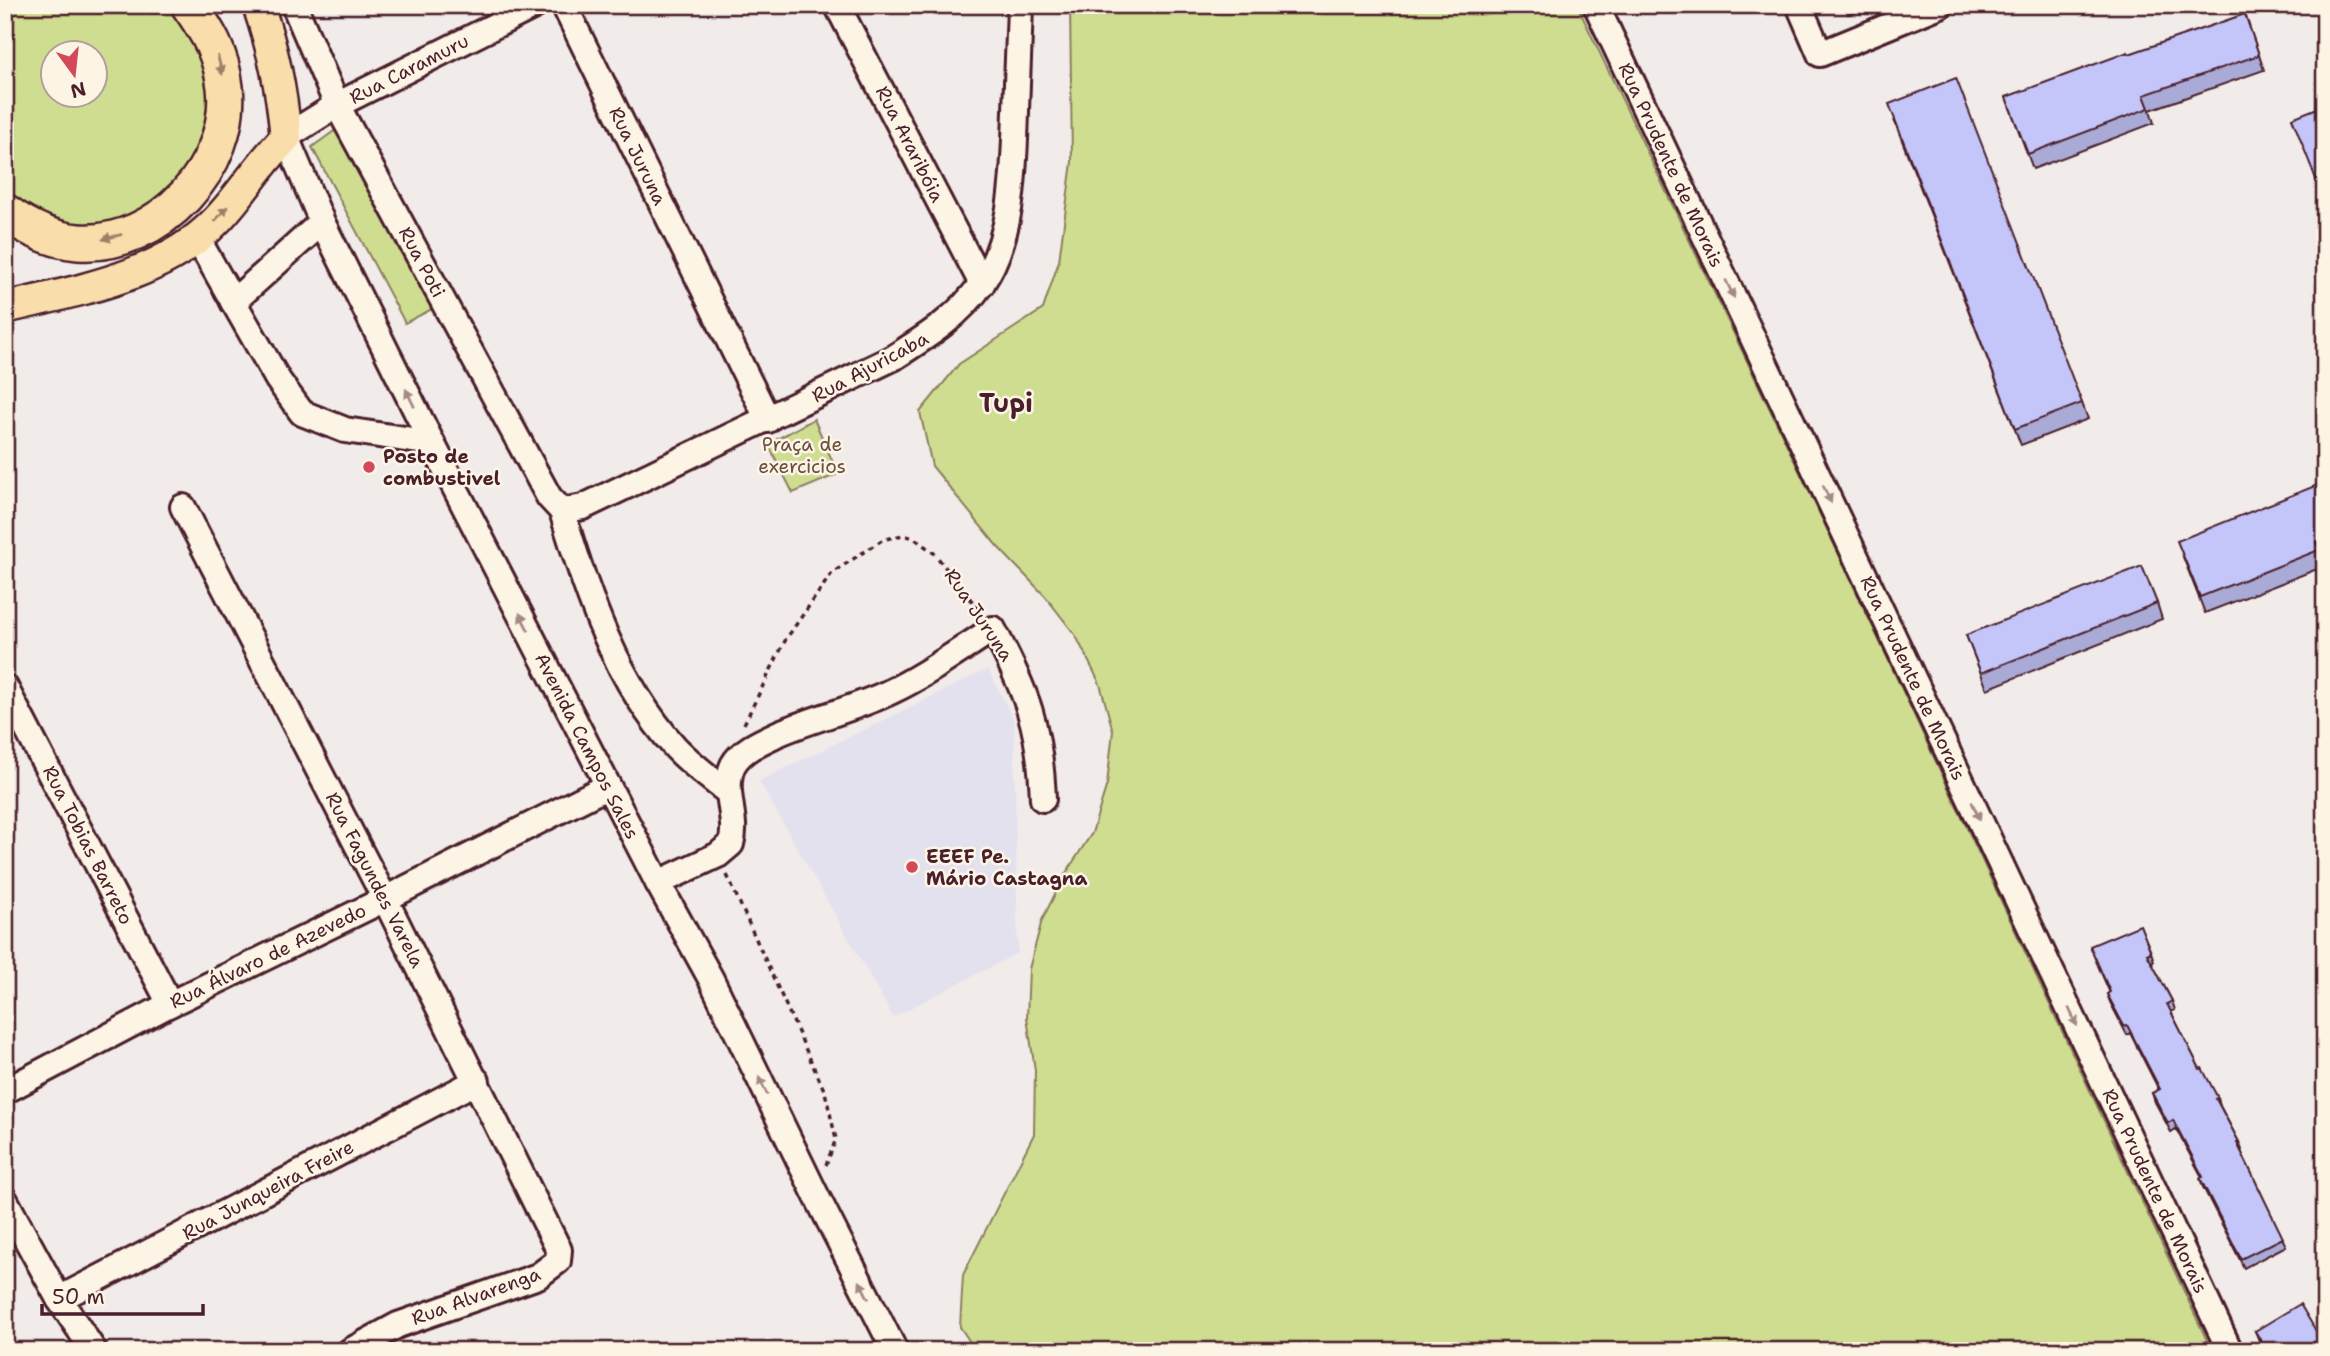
<svg xmlns="http://www.w3.org/2000/svg" width="2330" height="1356" viewBox="0 0 2330 1356" font-family="'Shantell Sans',sans-serif">
  <style>
    .built { fill: #e4e1ee }
    .green { fill: #cfdd91; stroke: #8c7e5e; stroke-width: 2; fill-rule: evenodd }
    .lines { fill: none; stroke-linecap: round; stroke-linejoin: round }
    .minor-casing { stroke: #4a1f2b; stroke-width: 30 }
    .major-casing { stroke: #4a1f2b; stroke-width: 35 }
    .highway-casing { stroke: #4a1f2b; stroke-width: 40 }
    .path { stroke: #4a1f2b; stroke-width: 3.5; stroke-dasharray: 5 5; stroke-linecap: butt }
    .minor { stroke: #fcf5e5; stroke-width: 24 }
    .major { stroke: #f9deab; stroke-width: 30 }
    .highway { stroke: #f9deab; stroke-width: 35 }
    .wall { fill: #a9aad6; stroke: #4a1f2b; stroke-width: 2 }
    .building { fill: #c4c6f9; stroke: #4a1f2b; stroke-width: 2 }
    .oneway { fill: #a27e6b }
    .oneway2 { fill: #a38a88 }
    .poi-dot { fill: #d1495b; stroke: #fcf5e5; stroke-width: 2.5 }
    .labels { text-anchor: middle; dominant-baseline: central; stroke-width: 5; stroke-linejoin: round; paint-order: stroke }
    .street-label { font-size: 19px; fill: #4a1f2b; stroke: #fcf5e5 }
    .park-label { font-size: 19px; fill: #6b4e44; stroke: #fcf5e5 }
    .poi-label { font-size: 19px; font-weight: bold; fill: #4a1f2b; stroke: #fcf5e5; text-anchor: start }
    .district-label { font-size: 26px; font-weight: bold; fill: #4a1f2b; stroke: #fcf5e5 }
  </style>
  <rect width="100%" height="100%" fill="#f1ece9"/>
  <filter id="ink" filterUnits="userSpaceOnUse"><feTurbulence type="fractalNoise" baseFrequency=".0143" numOctaves="2"/><feDisplacementMap in="SourceGraphic" scale="14" xChannelSelector="R" yChannelSelector="G"/><feConvolveMatrix kernelMatrix="1 2 1 2 8 2 1 2 1" color-interpolation-filters="sRGB"/></filter>
  <g filter="url(#ink)">
    <path class="built" d="M988 669 1014 720 1018 953 893 1017 759 781Z"/>
    <g class="green">
      <path d="M5 5H167C286 119 125 301 5 190ZM52 52H94V94H52Z"/>
      <path d="M1070 5H1577L1817 508 2212 1351H976L960 1327 963 1275 1034 1134 1035 1070 1027 1018 1029 969 1042 920 1064 876 1092 833 1107 784 1113 731 1100 684 1076 636 1045 596 997 546 932 466 920 412 959 364 1043 309 1059 261 1072 162Z"/>
      <path d="M337 129 434 308 405 323 312 147Z"/>
      <path d="M814 419 838 474 793 493 768 444Z"/>
    </g>
    <g class="lines">
      <g class="minor-casing">
        <g id="minor">
          <path d="M294 5 337 105 549 497 562 511"/>
          <path d="M536 5 337 105 286 137 322 222 432 443 658 883 711 979 815 1193 895 1351"/>
          <path d="M564 5 768 420"/>
          <path d="M837 5 982 284"/>
          <path d="M1596 5 2230 1351"/>
          <path d="M1799 5 1820 54 1940 5"/>
          <path d="M197 238 278 380 302 413 345 430 432 443"/>
          <path d="M233 302 322 222"/>
          <path d="M183 507 385 899 559 1250 558 1261 538 1276 398 1325 350 1351"/>
          <path d="M562 511 583 507 893 358C926 337 960 316 982 283 1014 237 1014 166 1016 112 1017 77 1019 41 1020 5"/>
          <path d="M562 511C587 595 616 681 675 747 691 764 710 778 728 792"/>
          <path d="M5 687 170 1004"/>
          <path d="M658 883 718 855 731 844C739 818 721 791 733 765 741 750 762 741 777 734 814 718 855 709 892 691 928 674 960 650 993 629 1027 692 1040 727 1043 799"/>
          <path d="M5 1091 170 1004 385 899 608 786"/>
          <path d="M5 1200 59 1299 94 1351"/>
          <path d="M59 1299 477 1081"/>
        </g>
      </g>
      <g class="major-casing">
        <path id="major" d="M5 308C78 290 163 277 217 220 242 194 260 163 286 137 281 88 274 52 258 5"/>
      </g>
      <g class="highway-casing">
        <path id="highway" d="M5 212C26 227 52 240 78 242 159 248 234 165 225 87 221 53 208 32 189 5"/>
      </g>
      <g class="path">
        <path d="M744 724 786 639 832 573 882 540 903 535 914 538 934 553 979 610"/>
        <path d="M727 875 825 1092 836 1139 826 1165"/>
      </g>
      <use href="#minor" class="minor"/>
      <use href="#major" class="major"/>
      <use href="#highway" class="highway"/>
    </g>
    <g class="wall">
      <path d="M1845 5H1870L1848 14Z"/>
      <path d="M2245 14 2264 70 2150 110 2154 123 2033 169 2006 97Z"/>
      <path d="M1894 120 2082 403 2088 419 2021 445Z"/>
      <path d="M2325 482V557L2322 558 2325 566 2205 613 2183 557Z"/>
      <path d="M2157 603 2162 619 1987 689 1966 635Z"/>
      <path d="M2151 952 2154 961 2151 962 2172 1001 2175 1010 2171 1012 2200 1069 2218 1098 2220 1106 2239 1142 2242 1150 2241 1151 2286 1246 2244 1268 2203 1187 2200 1178 2202 1177 2176 1129 2171 1132 2155 1102 2152 1093 2159 1090 2130 1033 2127 1035 2110 1002 2107 994 2110 993 2093 954Z"/>
      <path d="M2255 1331 2325 1351H2264L2260 1343Z"/>
    </g>
    <g class="building">
      <path d="M2245 14 2259 55 2144 95 2149 108 2028 154 2006 97 2128 52 2129 54Z"/>
      <path d="M1956 78 2082 403 2015 429 1889 104Z"/>
      <path d="M2325 105V202L2292 118Z"/>
      <path d="M2325 482V539L2316 542 2319 550 2200 597 2177 541Z"/>
      <path d="M2142 566 2157 603 1981 673 1966 635Z"/>
      <path d="M2140 925 2151 952 2147 954 2172 1001 2167 1004 2200 1069 2202 1068 2218 1098 2216 1099 2239 1142 2237 1143 2283 1238 2241 1259 2200 1178 2203 1177 2173 1120 2168 1123 2152 1093 2160 1089 2127 1025 2124 1026 2107 994 2110 992 2090 946Z"/>
      <path d="M2300 1304 2325 1346V1351H2267L2255 1331Z"/>
    </g>
    <defs><path id="oneway-solid" d="M-6-.8H1V-3.2L6.5 0L1 3.2V.8H-6Z" transform="scale(1.75)"/></defs>
    <g class="oneway">
      <use href="#oneway-solid" transform="translate(220 65) rotate(76)"/>
      <use href="#oneway-solid" transform="translate(221 214) rotate(-49)"/>
      <use href="#oneway-solid" transform="translate(112 237) rotate(165)"/>
    </g>
    <g class="oneway2">
      <use href="#oneway-solid" transform="translate(1730 289) rotate(65)"/>
      <use href="#oneway-solid" transform="translate(410 398) rotate(-116)"/>
      <use href="#oneway-solid" transform="translate(1827 494) rotate(65)"/>
      <use href="#oneway-solid" transform="translate(524 622) rotate(-117)"/>
      <use href="#oneway-solid" transform="translate(1976 811) rotate(65)"/>
      <use href="#oneway-solid" transform="translate(2073 1017) rotate(65)"/>
      <use href="#oneway-solid" transform="translate(763 1086) rotate(-116)"/>
      <use href="#oneway-solid" transform="translate(864 1290) rotate(-117)"/>
    </g>
  </g>
  <g class="poi-dot">
    <circle cx="369" cy="467" r="7"/>
    <circle cx="912" cy="867" r="7"/>
  </g>
  <g class="labels">
    <g class="street-label">
      <text transform="translate(409 69) rotate(-27)">Rua Caramuru</text>
      <text transform="translate(910 144) rotate(63)">Rua Araribóia</text>
      <text transform="translate(638 156) rotate(64)">Rua Juruna</text>
      <text transform="translate(1671 165) rotate(65)">Rua Prudente de Morais</text>
      <text transform="translate(422 262) rotate(62)">Rua Poti</text>
      <text transform="translate(870 367) rotate(-28)">Rua Ajuricaba</text>
      <text transform="translate(979 615) rotate(56)">Rua Juruna</text>
      <text transform="translate(1913 678) rotate(65)">Rua Prudente de Morais</text>
      <text transform="translate(587 746) rotate(63)">Avenida Campos Sales</text>
      <text transform="translate(88 845) rotate(63)">Rua Tobias Barreto</text>
      <text transform="translate(375 880) rotate(63)">Rua Fagundes Varela</text>
      <text transform="translate(268 956) rotate(-26)">Rua Álvaro de Azevedo</text>
      <text transform="translate(268 1190) rotate(-28)">Rua Junqueira Freire</text>
      <text transform="translate(2155 1191) rotate(65)">Rua Prudente de Morais</text>
      <text transform="translate(476 1296) rotate(-20)">Rua Alvarenga</text>
    </g>
    <g class="park-label">
      <text x="802" y="444">Praça de<tspan x="802" dy="22">exercicios</tspan></text>
    </g>
    <g class="poi-label">
      <text x="383" y="456">Posto de<tspan x="383" dy="22">combustivel</tspan></text>
      <text x="926" y="856">EEEF Pe.<tspan x="926" dy="22">Mário Castagna</tspan></text>
    </g>
    <g class="district-label">
      <text x="1006" y="402">Tupi</text>
    </g>
  </g>
  <rect width="2330" height="1356" fill="none" stroke="#fcf5e5" stroke-width="28"/>
  <rect x="14" y="14" width="2302" height="1328" fill="none" stroke="#4a1f2b" stroke-width="2.5" filter="url(#ink)"/>
  <g transform="translate(74 74) rotate(165)"><circle r="33" fill="#fcf5e5" stroke="#b59f9b" stroke-width="2"/>
  <path d="M0-5L12 26L0 18L-12 26Z" fill="#d1495b"/>
  <text y="-10" font-size="19" font-weight="bold" text-anchor="middle" fill="#4a1f2b">N</text>
  </g>
  <path d="M42 1304v10h161v-10" fill="none" stroke="#4a1f2b" stroke-width="3.5"/>
  <text x="52" y="1304" font-size="21" fill="#4a1f2b" stroke="#fcf5e5" stroke-width="5" paint-order="stroke">50 m</text>
</svg>
